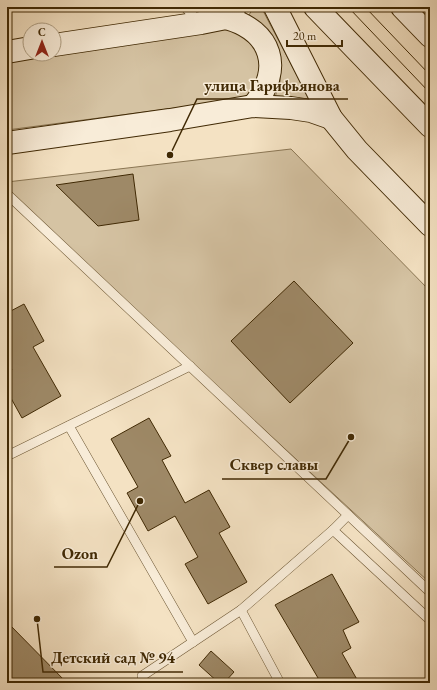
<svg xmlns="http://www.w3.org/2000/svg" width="437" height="690" viewBox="0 0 437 690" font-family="'EB Garamond',serif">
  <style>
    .green { fill: #d5c3a3; stroke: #8a7654 }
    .building { fill: #9e8967; stroke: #402904 }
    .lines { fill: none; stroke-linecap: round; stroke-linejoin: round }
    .lane-casing { stroke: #6d5734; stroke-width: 10 }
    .secondary-casing { stroke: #402904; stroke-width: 24 }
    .lane { stroke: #f8ecd8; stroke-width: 9 }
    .secondary { stroke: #f8ecd8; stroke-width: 22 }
    .tram { stroke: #402904; stroke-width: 1 }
    .leader { fill: none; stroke: #402904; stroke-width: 1.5 }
    .callout-dot { fill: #402904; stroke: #f8ecd8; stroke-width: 1.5 }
    .callout-label { font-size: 16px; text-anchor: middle; font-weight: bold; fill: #402904; stroke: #f8ecd8; stroke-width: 3; stroke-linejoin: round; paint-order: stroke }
  </style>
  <rect width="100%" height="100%" fill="#f4e2c3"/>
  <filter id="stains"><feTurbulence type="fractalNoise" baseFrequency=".005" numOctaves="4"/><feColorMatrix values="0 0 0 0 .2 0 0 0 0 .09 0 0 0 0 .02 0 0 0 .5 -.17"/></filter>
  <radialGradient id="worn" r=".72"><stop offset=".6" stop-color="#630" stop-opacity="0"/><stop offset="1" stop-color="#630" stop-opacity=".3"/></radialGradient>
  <g class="green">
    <path d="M254 7H261L311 102 274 100 280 82 281 63 247 18Z"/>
    <path d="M226 29 247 36 261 54V77L248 95 236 100 7 130V61Z"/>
    <path d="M291 149 430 291V583L7 192V182Z"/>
  </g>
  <g class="building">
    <path d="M133 174 139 220 98 226 56 185Z"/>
    <path d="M294 281 353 343 290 403 231 341Z"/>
    <path d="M24 304 44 341 33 347 61 396 22 418 7 391V373L12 370 7 361V313Z"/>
    <path d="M149 418 171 456 162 460 185 503 209 490 230 527 219 533 247 582 208 604 185 564 198 557 175 516 148 531 127 493 138 487 111 439Z"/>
    <path d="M332 574 359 622 343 630 351 648 342 653 359 683H321L275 605Z"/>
    <path d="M7 622 67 683H7Z"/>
    <path d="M211 651 234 672 224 683H219L199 665Z"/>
  </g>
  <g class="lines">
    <g class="lane-casing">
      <g id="lane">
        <path d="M185 7 199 22"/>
        <path d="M7 194 430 592"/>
        <path d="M69 426 193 642"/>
        <path d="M7 456 190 366"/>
        <path d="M348 515 333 530 430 620"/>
        <path d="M241 610 333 530"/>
        <path d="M142 676 241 610 280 683"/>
      </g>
    </g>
    <g class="secondary-casing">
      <g id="secondary">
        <path d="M275 7 331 118 357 150 430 225"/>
        <path d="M315 7 430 126"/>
        <path d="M402 7 430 36"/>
        <path d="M226 18C272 31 284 69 253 106"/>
        <path d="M54 45 201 23 226 18 235 7"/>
        <path d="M7 52 30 48"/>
        <path d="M7 143 170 120 253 106 291 108 311 111 331 118"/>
      </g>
    </g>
    <use href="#lane" class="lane"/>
    <use href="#secondary" class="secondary"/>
    <g class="tram">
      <path d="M348 7 430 93"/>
      <path d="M365 7 430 75"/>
    </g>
  </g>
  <path class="leader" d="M170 155L197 99H348M351 437L326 479H222M140 501L107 567H54M37 619L43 672H183"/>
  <g class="callout-dot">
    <circle cx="170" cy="155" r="4"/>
    <circle cx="351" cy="437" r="4"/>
    <circle cx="140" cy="501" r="4"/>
    <circle cx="37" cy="619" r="4"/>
  </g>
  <g class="callout-label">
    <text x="272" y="91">улица Гарифьянова</text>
    <text x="274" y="470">Сквер славы</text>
    <text x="80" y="559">Ozon</text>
    <text x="113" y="663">Детский сад № 94</text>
  </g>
  <rect width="437" height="690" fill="none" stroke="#f4e2c3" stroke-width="24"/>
  <rect x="8" y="8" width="421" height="674" fill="none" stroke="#402904" stroke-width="2"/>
  <rect x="12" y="12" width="413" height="666" fill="none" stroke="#402904"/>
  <g transform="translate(42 42)"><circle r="19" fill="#f8ecd8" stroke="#ae9e83"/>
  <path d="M0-3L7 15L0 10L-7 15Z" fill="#8f2418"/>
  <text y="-6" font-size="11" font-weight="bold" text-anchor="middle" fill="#402904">С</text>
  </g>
  <path d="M287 40v6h55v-6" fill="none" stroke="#402904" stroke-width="2"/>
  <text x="293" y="40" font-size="12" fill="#402904" stroke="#f8ecd8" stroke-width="3" paint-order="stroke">20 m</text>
  <rect width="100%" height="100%" filter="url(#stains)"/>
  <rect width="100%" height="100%" fill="url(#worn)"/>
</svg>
